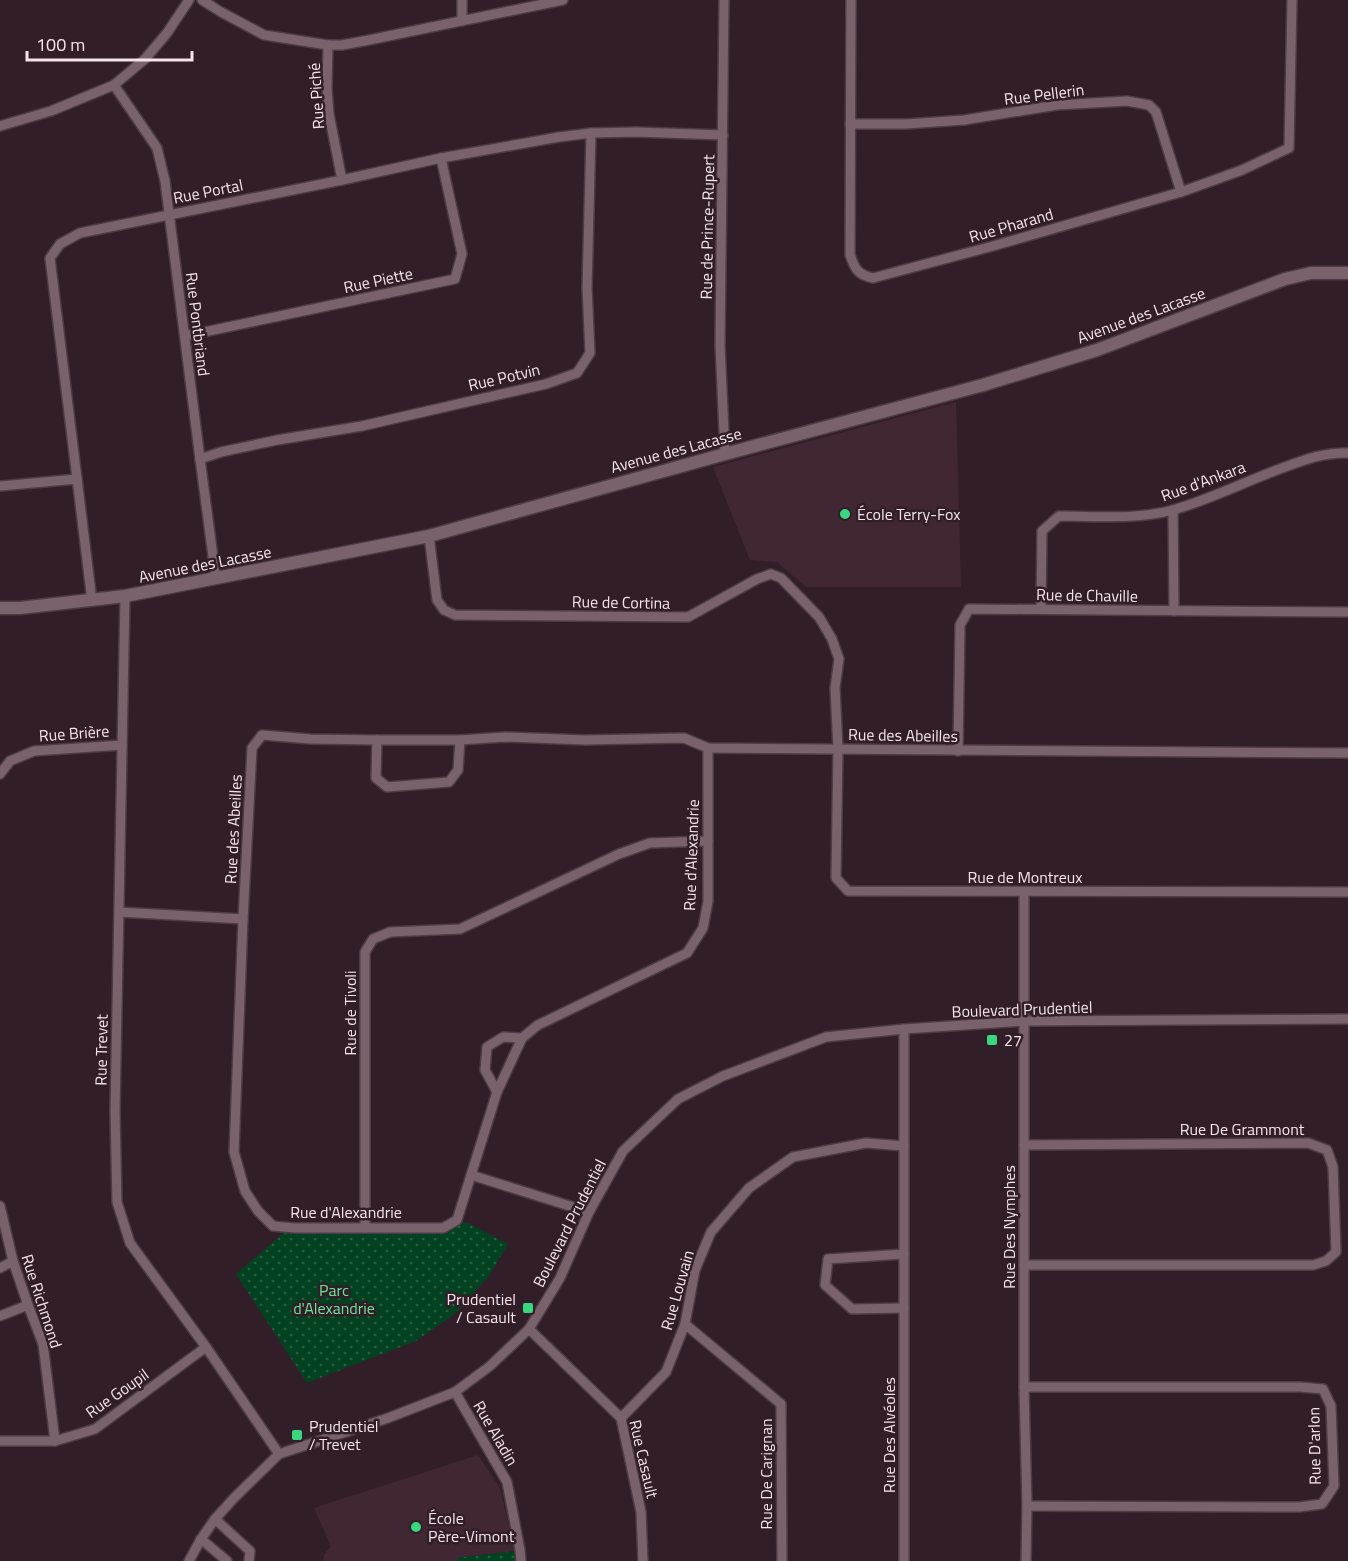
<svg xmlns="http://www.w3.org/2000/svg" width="1348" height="1561" viewBox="0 0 1348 1561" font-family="'Titillium Web',sans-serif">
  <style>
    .built { fill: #412734 }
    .park { fill: url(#park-dots) }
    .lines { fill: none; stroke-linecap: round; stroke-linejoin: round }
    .street-casing { stroke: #4d3c45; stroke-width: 12 }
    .secondary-casing { stroke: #4d3c45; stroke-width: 15 }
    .street { stroke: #7a626d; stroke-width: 9 }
    .secondary { stroke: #7a626d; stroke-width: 12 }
    .poi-dot { fill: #39d87f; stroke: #321e28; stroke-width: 2 }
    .labels { text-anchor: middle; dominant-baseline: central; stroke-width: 5; stroke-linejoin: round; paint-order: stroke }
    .street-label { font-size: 16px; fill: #f3e4eb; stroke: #321e28 }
    .poi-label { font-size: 16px; fill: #f3e4eb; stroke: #321e28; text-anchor: start }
    .park-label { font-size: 16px; fill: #6ce498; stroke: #321e28 }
  </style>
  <defs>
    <pattern id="park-dots" width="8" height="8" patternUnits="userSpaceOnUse" patternTransform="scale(1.5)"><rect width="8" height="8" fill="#034221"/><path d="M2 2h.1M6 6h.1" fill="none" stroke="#285d41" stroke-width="1.8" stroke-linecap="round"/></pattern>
  </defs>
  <rect width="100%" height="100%" fill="#321e28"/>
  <g class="built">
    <path d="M956 402 961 587H806L777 562 750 560 713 467Z"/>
    <path d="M478 1455 500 1488 515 1551 457 1558V1561H323L324 1555 331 1546 314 1508Z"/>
  </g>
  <g class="park">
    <path d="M460 1222 468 1223 508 1244 489 1276 456 1313 416 1341 307 1383 236 1274 286 1231 441 1230Z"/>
    <path d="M515 1551V1561H457V1558Z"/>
  </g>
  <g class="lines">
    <g class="street-casing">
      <g id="street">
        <path d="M202 0 221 12 264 35 328 45H342L369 40 563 0"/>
        <path d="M462 0V21"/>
        <path d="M724 0 720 345 725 454"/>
        <path d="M851 0 850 255C855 269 858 275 873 278L993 246 1181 192 1242 170 1289 148 1292 0"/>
        <path d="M328 45 327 89 329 114 342 180"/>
        <path d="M114 85 157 148 165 181 200 459 216 579"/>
        <path d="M850 124H906L964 120 1057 105 1127 101 1149 105 1156 112 1181 192"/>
        <path d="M0 126 51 111 114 85 145 59 167 33 189 0"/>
        <path d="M185 336 455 279 462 254 441 158"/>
        <path d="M200 459 221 452 277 440 362 426 546 384 577 373 590 353 587 288 591 133"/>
        <path d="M0 486 77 479"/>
        <path d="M1173 510 1174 611"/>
        <path d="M429 536 437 600 444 610 455 615 688 617 757 579 771 574 781 578 819 617 832 639 839 659 835 688 838 749 836 878 848 891 1348 892"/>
        <path d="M125 596 115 1111 117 1202 130 1243 206 1347 279 1454"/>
        <path d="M92 601 50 258 60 244 80 233 342 180 441 158 559 137 591 133 636 132 723 135"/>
        <path d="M1041 609 1042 531 1059 516C1097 516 1136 520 1173 510 1212 499 1248 480 1285 467 1306 459 1326 452 1348 453"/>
        <path d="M377 740 376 778 387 787 449 782 458 770 460 740"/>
        <path d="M958 751 960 625 969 609 1348 612"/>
        <path d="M0 774 10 761 34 751 122 745"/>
        <path d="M1024 893V1387L1027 1506 1026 1561"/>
        <path d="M119 912 243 919 252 748 262 735 310 739 377 740H460L505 737 585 740 684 738 708 748 1348 753"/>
        <path d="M243 919 234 1152 245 1191 258 1211 273 1226 294 1228H443L457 1220 497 1092 522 1038 538 1025 687 953 703 928 708 901V748"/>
        <path d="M904 1029V1561"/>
        <path d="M497 1092 485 1070 487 1047 503 1037 522 1038"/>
        <path d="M1024 1145 1308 1143 1327 1150 1333 1167 1336 1252 1326 1261 1313 1265H1024"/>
        <path d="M471 1175 589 1212"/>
        <path d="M0 1206 13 1261 28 1305 43 1344 55 1441"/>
        <path d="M365 1228V952L373 939 390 932 460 929 619 854 650 843 708 841"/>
        <path d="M904 1254 828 1259 825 1285 852 1309 904 1308"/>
        <path d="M0 1268 13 1261"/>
        <path d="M0 1316 28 1305"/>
        <path d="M685 1324 781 1404 782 1561"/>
        <path d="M529 1329 621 1418 641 1512 643 1561"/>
        <path d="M1024 1387H1300L1323 1389 1331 1406 1334 1486 1322 1504 1299 1507 1027 1506"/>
        <path d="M455 1392 507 1482 520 1550 521 1561"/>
        <path d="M621 1418 666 1372 685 1324 695 1270 711 1232 749 1188 793 1157 866 1143 904 1146"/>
        <path d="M0 1441H55L95 1429 206 1347"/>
        <path d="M215 1519 250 1551 249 1561"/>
        <path d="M201 1539 227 1561"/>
        <path d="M189 1561 201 1539 215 1519 234 1498 279 1454 388 1418 455 1392 490 1366 529 1329 560 1278 589 1212 623 1151 678 1099 723 1076 826 1037 904 1029 1025 1021 1348 1019"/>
      </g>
    </g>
    <g class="secondary-casing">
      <path id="secondary" d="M0 608H20L125 596 429 536 725 454 983 385 1097 350 1285 279 1311 273H1348"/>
    </g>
    <use href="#street" class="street"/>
    <use href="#secondary" class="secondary"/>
  </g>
  <g class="poi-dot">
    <circle cx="845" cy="514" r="6"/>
    <rect x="986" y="1034" width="12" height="12" rx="3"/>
    <rect x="522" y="1302" width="12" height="12" rx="3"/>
    <rect x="291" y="1429" width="12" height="12" rx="3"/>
    <circle cx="416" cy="1527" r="6"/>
  </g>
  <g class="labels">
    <g class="street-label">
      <text transform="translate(1044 94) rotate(-7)">Rue Pellerin</text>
      <text transform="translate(316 96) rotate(-94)">Rue Piché</text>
      <text transform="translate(208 191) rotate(-11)">Rue Portal</text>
      <text transform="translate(1011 225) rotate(-16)">Rue Pharand</text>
      <text transform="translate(707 227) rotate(-89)">Rue de Prince-Rupert</text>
      <text transform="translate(378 280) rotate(-12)">Rue Piette</text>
      <text transform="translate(1141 315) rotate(-20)">Avenue des Lacasse</text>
      <text transform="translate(198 324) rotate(83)">Rue Pontbriand</text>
      <text transform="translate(504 377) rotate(-13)">Rue Potvin</text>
      <text transform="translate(676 450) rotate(-15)">Avenue des Lacasse</text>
      <text transform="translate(1203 481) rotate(-20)">Rue d'Ankara</text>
      <text transform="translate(205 564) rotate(-11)">Avenue des Lacasse</text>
      <text transform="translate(1087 595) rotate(1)">Rue de Chaville</text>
      <text transform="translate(621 602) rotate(1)">Rue de Cortina</text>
      <text transform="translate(74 733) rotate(-4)">Rue Brière</text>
      <text transform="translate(903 735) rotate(1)">Rue des Abeilles</text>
      <text transform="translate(233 829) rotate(-87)">Rue des Abeilles</text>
      <text transform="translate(691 855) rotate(-88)">Rue d'Alexandrie</text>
      <text x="1025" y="877">Rue de Montreux</text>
      <text transform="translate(1022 1009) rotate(-2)">Boulevard Prudentiel</text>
      <text transform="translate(350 1013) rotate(-90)">Rue de Tivoli</text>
      <text transform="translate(101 1050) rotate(-89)">Rue Trevet</text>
      <text x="1242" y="1129">Rue De Grammont</text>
      <text x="346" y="1212">Rue d'Alexandrie</text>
      <text transform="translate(569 1223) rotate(-63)">Boulevard Prudentiel</text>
      <text transform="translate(1009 1227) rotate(-90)">Rue Des Nymphes</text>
      <text transform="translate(677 1290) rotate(-74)">Rue Louvain</text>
      <text transform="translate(42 1301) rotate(72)">Rue Richmond</text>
      <text transform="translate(117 1393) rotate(-35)">Rue Goupil</text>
      <text transform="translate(496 1433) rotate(60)">Rue Aladin</text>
      <text transform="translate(889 1435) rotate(-90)">Rue Des Alvéoles</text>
      <text transform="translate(1314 1446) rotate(-91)">Rue D'arlon</text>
      <text transform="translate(644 1459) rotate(77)">Rue Casault</text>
      <text transform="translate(766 1474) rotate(-90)">Rue De Carignan</text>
    </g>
    <g class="poi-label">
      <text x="857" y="514">École Terry-Fox</text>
      <text x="1004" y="1040">27</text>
      <text x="516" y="1299" text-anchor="end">Prudentiel<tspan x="516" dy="18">/ Casault</tspan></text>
      <text x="309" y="1426">Prudentiel<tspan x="309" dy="18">/ Trevet</tspan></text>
      <text x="428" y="1518">École<tspan x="428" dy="18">Père-Vimont</tspan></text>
    </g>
    <g class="park-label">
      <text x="334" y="1290">Parc<tspan x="334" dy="18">d'Alexandrie</tspan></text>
    </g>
  </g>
  <path d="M27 51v9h165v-9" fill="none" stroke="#f3e4eb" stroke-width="3"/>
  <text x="36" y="51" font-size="18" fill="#f3e4eb" stroke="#321e28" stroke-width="4.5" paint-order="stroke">100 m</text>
</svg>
